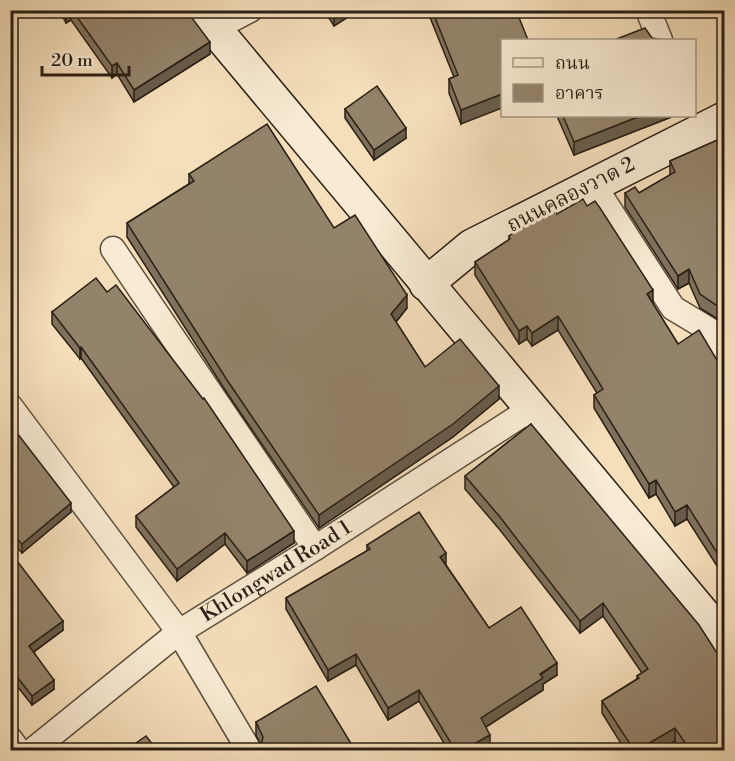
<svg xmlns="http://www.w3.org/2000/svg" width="735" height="761" viewBox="0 0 735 761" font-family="'Libre Bodoni','Noto Serif Thai',serif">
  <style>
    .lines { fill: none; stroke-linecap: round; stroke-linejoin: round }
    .street-casing { stroke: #5d4f3e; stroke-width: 27 }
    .secondary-casing { stroke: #2a1f15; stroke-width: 36 }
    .street { stroke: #f8ead3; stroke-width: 24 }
    .secondary { stroke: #f8ead3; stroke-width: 33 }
    .wall { fill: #7f715c; stroke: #2a1f15; stroke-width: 1.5 }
    .shaded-wall { fill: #685c4b; stroke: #2a1f15; stroke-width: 1.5 }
    .building { fill: #94836b; stroke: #2a1f15; stroke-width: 1.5 }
    .labels { text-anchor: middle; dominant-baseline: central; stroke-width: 6; stroke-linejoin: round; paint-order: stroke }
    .street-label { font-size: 21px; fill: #2a1f15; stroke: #f8ead3 }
  </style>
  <rect width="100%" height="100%" fill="#f5dfbb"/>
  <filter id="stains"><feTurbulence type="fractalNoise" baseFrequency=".00333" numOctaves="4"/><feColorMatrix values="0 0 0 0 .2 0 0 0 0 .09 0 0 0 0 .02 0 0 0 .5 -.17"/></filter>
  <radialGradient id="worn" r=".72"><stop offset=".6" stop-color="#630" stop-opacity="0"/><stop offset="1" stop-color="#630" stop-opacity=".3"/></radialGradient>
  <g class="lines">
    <g class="street-casing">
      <g id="street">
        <path d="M648 10 660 40"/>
        <path d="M214 29 250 10"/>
        <path d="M593 184 673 308 708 329 724 356"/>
        <path d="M113 249 315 548"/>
        <path d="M10 406 179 632 249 750"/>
        <path d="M10 739 18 750"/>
        <path id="s1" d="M33 750 179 632 315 548 531 409"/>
      </g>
    </g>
    <g class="secondary-casing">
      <g id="secondary">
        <path d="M199 10 724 639"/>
        <path d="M426 284 472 246 724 119"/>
      </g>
    </g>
    <use href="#street" class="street"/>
    <use href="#secondary" class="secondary"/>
  </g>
  <g class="wall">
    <path d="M59 10H186L210 54 134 102 117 74 112 78 71 20 66 23Z"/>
    <path d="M324 10H359L334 26Z"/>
    <path d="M427 10H516L461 124 449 93V79L454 77Z"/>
    <path d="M345 109 406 138 374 160 345 118Z"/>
    <path d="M557 116H674L574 155Z"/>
    <path d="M724 138V317L719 320 700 308 689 283 678 289 625 207V193H639L670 175V161Z"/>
    <path d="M189 174 334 228 407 308 396 322 425 367 499 399 453 437 319 528 227 393 127 237V223L189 184Z"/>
    <path d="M557 214 653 304 678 344 721 367 724 365V577L687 519 675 526 656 494 649 498 594 408V395L597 393 558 330 532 346 527 339 519 344 475 275V262L509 240V236Z"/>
    <path d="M52 312 294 543 247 573 225 544 177 581 136 527V516L174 487 81 358 80 359 52 324Z"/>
    <path d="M10 424 71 512 22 553 10 540Z"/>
    <path d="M531 424 724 750H681L675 741 658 750H625L602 713V701L637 679V676L642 673 603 616 580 633 500 530 465 489V476Z"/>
    <path d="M367 545 446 565 489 628 557 675 543 684V690L486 727 490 747 484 750H448L419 701 388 720 356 665 328 681 286 609V598L367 551Z"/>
    <path d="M10 560 63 630 34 652 54 689 32 705 10 677Z"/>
    <path d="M256 722 355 750H261V745L256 735Z"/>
  </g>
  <g class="shaded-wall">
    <path d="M67 10H71V20L66 23V11Z"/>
    <path d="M343 10H359L334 26V16Z"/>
    <path d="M210 42V54L134 102V90Z"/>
    <path d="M117 63V74L112 78V66Z"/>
    <path d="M502 94V108L461 124V110Z"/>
    <path d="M640 116H674L574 155V142Z"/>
    <path d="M406 128V138L374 160V150Z"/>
    <path d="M689 269V283L678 289V276Z"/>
    <path d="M653 290V304L647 294Z"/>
    <path d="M407 295V308L391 328V314Z"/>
    <path d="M724 304V317L719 320V307Z"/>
    <path d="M558 316V330L532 346V333Z"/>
    <path d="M527 326V339L519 344V331Z"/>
    <path d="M81 347V358L80 359V348Z"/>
    <path d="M499 386V399L453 437 319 528V515Z"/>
    <path d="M656 480V494L649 498V484Z"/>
    <path d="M71 503V512L22 553V544Z"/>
    <path d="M687 505V519L675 526V512Z"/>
    <path d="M294 531V543L247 573V561Z"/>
    <path d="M225 533V544L177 581V569Z"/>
    <path d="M446 553V565L440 557Z"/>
    <path d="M603 603V616L580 633V621Z"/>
    <path d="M63 621V630L29 655V646Z"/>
    <path d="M356 654V665L328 681V670Z"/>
    <path d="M557 663V675L543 684V690L481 730V718Z"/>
    <path d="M54 680V689L32 705V696Z"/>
    <path d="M419 690V701L388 720V708Z"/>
    <path d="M675 728V741L658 750H637Z"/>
    <path d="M490 735V747L484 750H463Z"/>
  </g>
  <g class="building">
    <path d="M72 10H186L210 42 134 90 117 63 112 66Z"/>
    <path d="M330 10H343L334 16Z"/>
    <path d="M432 10H516L528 40H502V94L461 110 449 79 458 75Z"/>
    <path d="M645 28 652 38 663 40H614Z"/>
    <path d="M377 86 406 128 374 150 345 109Z"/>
    <path d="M563 116H640L574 142Z"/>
    <path d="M267 124 334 228 355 215 407 295 391 314 425 367 460 339 499 386 453 424 319 515 227 380 127 223 194 181 189 174Z"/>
    <path d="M724 137V304L719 307 700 294 689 269 678 276 625 193 635 187 639 193 675 172 670 161Z"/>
    <path d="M583 199 587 206 595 201 600 208 653 290 647 294 678 344 699 330 721 367 724 365V564L687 505 675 512 656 480 649 484 594 395 603 389 558 316 532 333 527 326 519 331 475 262 510 239 509 236 518 230 556 211 557 214Z"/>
    <path d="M96 278 107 292 116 285 203 399 204 398 294 531 247 561 225 533 177 569 136 516 179 483 81 347 80 348 52 312Z"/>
    <path d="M10 424 71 503 22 544 10 531Z"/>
    <path d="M531 424 699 625 724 664V750H690L675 728 637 750H634L602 701 639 678 637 676 648 669 603 603 580 621 500 517 465 476Z"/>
    <path d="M419 512 446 553 440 557 489 628 521 607 557 663 540 674 543 678 481 718 490 735 463 750H455L419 690 388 708 356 654 328 670 286 598 370 549 367 545Z"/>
    <path d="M14 557 63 621 29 646 54 680 32 696 10 668V560Z"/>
    <path d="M316 686 355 750H264L261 745 263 737 256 722Z"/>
    <path d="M146 736 157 750H126Z"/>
  </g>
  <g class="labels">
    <g class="street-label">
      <text transform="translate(571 195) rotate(-27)">ถนนคลองวาด 2</text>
      <text stroke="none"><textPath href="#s1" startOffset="302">Khlongwad Road 1</textPath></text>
    </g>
  </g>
  <rect width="735" height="761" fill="none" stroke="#f5dfbb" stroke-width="36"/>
  <rect x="12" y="12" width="711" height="737" fill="none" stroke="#2a1f15" stroke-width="3"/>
  <rect x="18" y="18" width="699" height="725" fill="none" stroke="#2a1f15" stroke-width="1.5"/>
  <rect x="501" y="39" width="195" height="78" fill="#f8ead3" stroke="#a69987" stroke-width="1.5"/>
  <rect x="513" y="58" width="30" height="9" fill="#f8ead3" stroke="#a69987" stroke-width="1.5"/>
  <text x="555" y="69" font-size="18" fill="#2a1f15">ถนน</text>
  <rect x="513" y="84" width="30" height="18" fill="#94836b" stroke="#a69987" stroke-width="1.5"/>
  <text x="555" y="99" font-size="18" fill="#2a1f15">อาคาร</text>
  <path d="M42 66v9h87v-9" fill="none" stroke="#2a1f15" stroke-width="3"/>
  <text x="51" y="66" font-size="18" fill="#2a1f15" stroke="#f8ead3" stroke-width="4.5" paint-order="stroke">20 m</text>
  <rect width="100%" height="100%" filter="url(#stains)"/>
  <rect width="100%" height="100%" fill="url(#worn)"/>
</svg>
